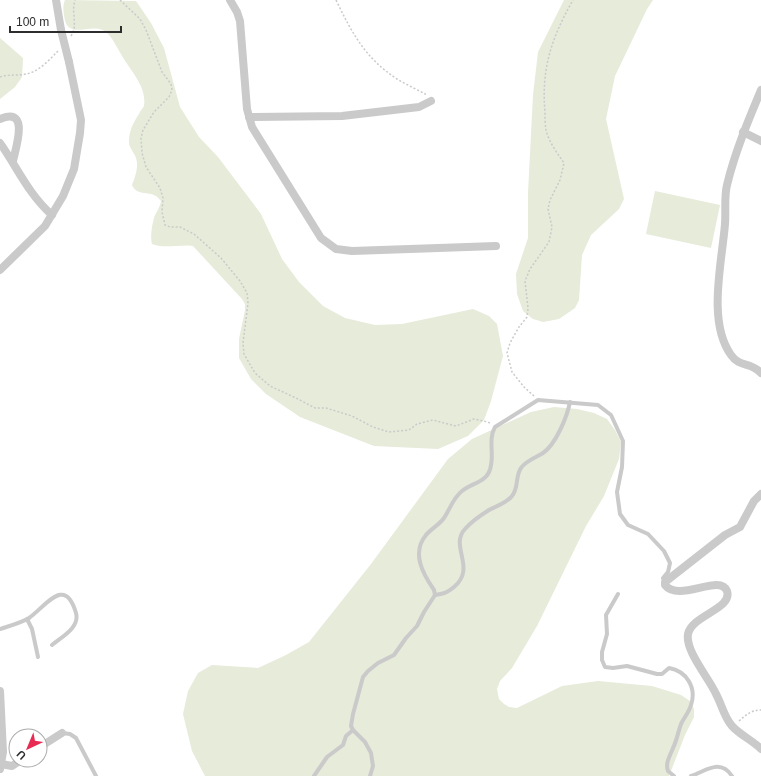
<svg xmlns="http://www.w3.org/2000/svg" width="761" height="776" viewBox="0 0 761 776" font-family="Helvetica,sans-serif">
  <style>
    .green { fill: #e6ebda }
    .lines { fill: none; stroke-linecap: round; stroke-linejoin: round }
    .path { stroke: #cacaca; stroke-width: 1.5; stroke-dasharray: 2 2; stroke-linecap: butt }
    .lane { stroke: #cacaca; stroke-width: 4 }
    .street { stroke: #cacaca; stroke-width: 8 }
    .street-bridge { stroke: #cacaca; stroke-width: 8 }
  </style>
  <rect width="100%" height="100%" fill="#fff"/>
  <g class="green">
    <path d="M65 0 136 1 151 23 164 48 180 107 199 137 218 157 261 214 282 259 299 282 323 306 345 318 375 325 402 324 473 309 489 316 497 324 503 356 491 401 484 420 468 436 438 449 374 446 300 417 266 394 251 379 239 358V339L245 310V304L242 299 193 246C181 244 163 249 152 244 150 237 152 225 154 218 156 212 160 208 161 201 159 199 158 197 156 196 148 191 137 196 132 185 135 177 139 167 136 158 134 152 129 148 129 142 129 131 133 123 139 114 140 111 143 108 144 106 147 87 131 71 122 56 118 49 114 41 109 35 95 17 67 45 64 15 63 10 63 4 65 0Z"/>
    <path d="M564 0H653L647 9 615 76 606 119 624 199 619 209 591 235 582 255 579 300 575 308 559 319 543 322 533 319 523 311 517 294 516 274 528 238V193L533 95 538 52Z"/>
    <path d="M0 38 23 58 22 77 15 87 0 99Z"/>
    <path d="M655 191 720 205 711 248 646 234Z"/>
    <path d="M554 407 577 409 594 413 607 419 615 430 621 442 619 459 604 496 586 526 537 626 512 668 500 681 497 689 499 699 504 704 509 707 517 708 562 686 598 681 652 686 681 695 690 701 694 709V717L685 735 669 776H205L192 751 183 714 188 691 198 673 212 665 258 668 286 655 309 642 371 564 448 459 472 439 531 412Z"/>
  </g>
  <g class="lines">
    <g class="path">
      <path d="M120 0 140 19 146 30 162 72 171 84 172 90 169 97 154 112 143 130 141 138 142 153 146 167 160 188 163 198 162 212 165 225 170 227H180L194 234 221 258 240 281 247 293 248 303 243 343 244 354 255 373 270 386 296 398 315 408H326L352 416 373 427 389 432 409 430 417 424 433 420 456 426 474 419 488 422 491 424"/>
      <path d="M336 0C352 33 365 58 397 79 407 85 418 90 427 95"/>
      <path d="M71 36C76 28 74 23 74 14 73 9 74 4 75 0"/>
      <path d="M0 77C8 74 17 76 26 74 39 72 50 59 59 50"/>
      <path d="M534 396 524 387 512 372 507 353 510 343 519 327 527 317 528 308 525 281 530 269 549 242 552 227 548 209 550 200 560 180 564 163C557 153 549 142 546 130 545 125 545 118 545 112 541 68 552 37 573 0"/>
      <path d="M739 721C746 715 751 710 761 710"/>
    </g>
    <g class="lane">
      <path d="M618 594 606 615 607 634 602 652V660L605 667 613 668 627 666 657 674H662L669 668C686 671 697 687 691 705 689 712 684 718 681 724 678 732 677 740 673 748 670 756 665 763 668 771L674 776"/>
      <path d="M435 595C443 594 447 593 454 587 477 568 449 546 465 529 471 522 481 515 489 510 496 506 507 503 512 496 519 488 515 476 521 468 525 461 537 457 543 453 556 444 567 417 570 402"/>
      <path d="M27 619 32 629 38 657"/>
      <path d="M0 629C9 626 21 623 29 618 46 606 65 575 76 613 80 628 61 637 52 645"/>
      <path d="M62 733 70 734 76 738 96 776"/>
      <path d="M314 776 327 757 343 745 346 736 353 730"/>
      <path d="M370 776 373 766 371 753 365 742 353 730 351 726 353 714 363 677 368 671 378 663 394 655 406 638 417 626 424 612 435 595 434 590C423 574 411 553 426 535 431 529 439 525 444 518 450 509 453 498 462 491 470 484 485 482 489 472 496 458 487 441 495 427L538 400 598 405 611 415 623 441 622 467 617 492 620 514 628 525 648 534 664 551 670 563 668 572 663 578 665 582"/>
      <path d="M691 776C706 771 720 758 732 776"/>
    </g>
    <g class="street">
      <path d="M56 0 61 30"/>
      <path d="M230 0 237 12 240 21 247 109 252 127 321 238 336 249 352 251 496 246"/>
      <path d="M761 90C748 121 735 152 727 185 724 197 726 211 725 224 722 262 707 322 731 355 740 368 750 361 761 373"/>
      <path d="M249 117 342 116 419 107 431 101"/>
      <path d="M0 119C30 106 16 147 13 161"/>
      <path d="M743 132 761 141"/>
      <path d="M0 143C17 167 29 195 52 215"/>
      <path d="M0 270 45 226 63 196 74 169 80 133 81 120 69 62"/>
      <path d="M761 494 754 501 740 527 725 535 665 582V585C679 603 720 573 727 591 733 609 692 615 688 634 685 651 709 678 716 694 722 705 724 717 732 726 740 735 752 740 761 749"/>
      <path d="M0 691 3 752 0 769"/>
      <path d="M40 747 62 733"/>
      <path d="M1 764 12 766 21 760"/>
    </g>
    <path class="street-bridge" d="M61 30 69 62"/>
  </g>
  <g transform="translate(28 748) rotate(224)"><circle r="19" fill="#ffffff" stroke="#ababab"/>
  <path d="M0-3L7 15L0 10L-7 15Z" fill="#e82b53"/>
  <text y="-6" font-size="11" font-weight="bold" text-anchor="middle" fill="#2d2d2d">U</text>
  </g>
  <path d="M10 26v6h111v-6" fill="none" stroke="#2d2d2d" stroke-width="2"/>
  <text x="16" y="26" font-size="12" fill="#2d2d2d" stroke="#ffffff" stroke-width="3" paint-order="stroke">100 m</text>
</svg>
